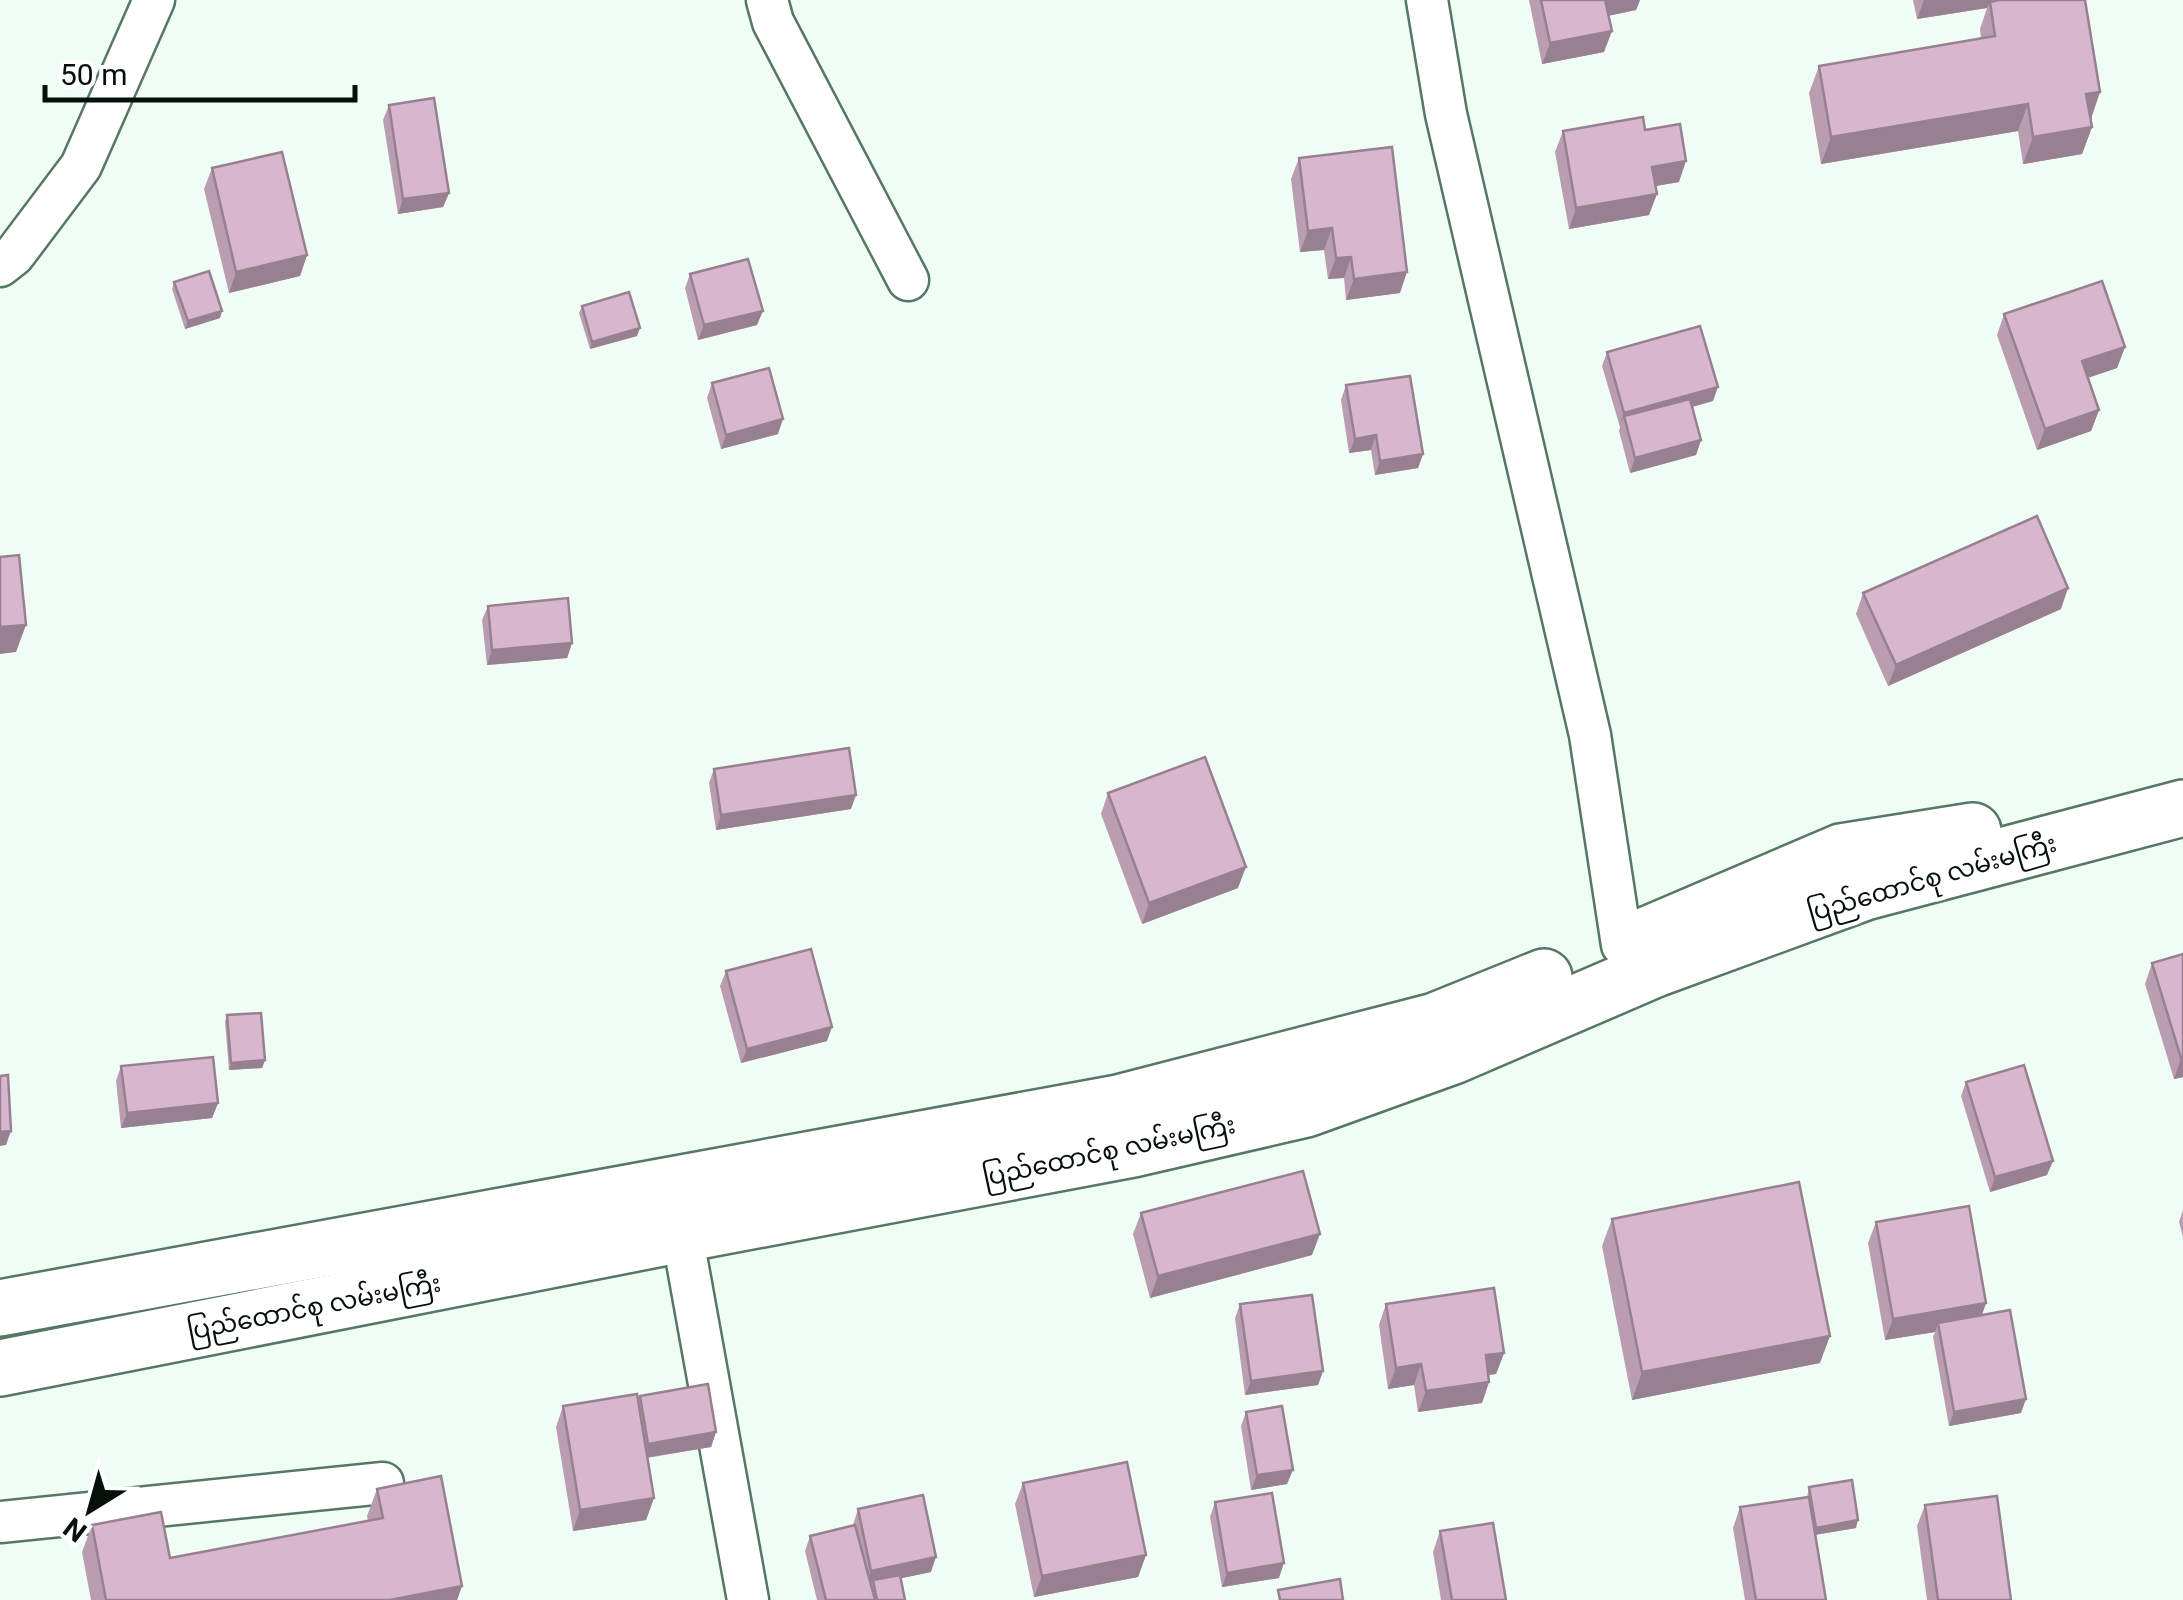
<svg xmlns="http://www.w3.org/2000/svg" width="2183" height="1600" viewBox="0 0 2183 1600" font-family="Roboto,'Noto Sans Myanmar',sans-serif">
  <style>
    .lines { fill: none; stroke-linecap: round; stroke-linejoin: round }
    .street-casing { stroke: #567764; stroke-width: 45 }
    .primary-casing { stroke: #567764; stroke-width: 60 }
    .street { stroke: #fff; stroke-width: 40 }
    .primary { stroke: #fff; stroke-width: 55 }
    .wall { fill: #ba9db1 }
    .shaded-wall { fill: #978090 }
    .building { fill: #d8b7ce; stroke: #978090; stroke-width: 2.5 }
    .labels { text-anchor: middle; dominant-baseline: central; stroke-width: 8; stroke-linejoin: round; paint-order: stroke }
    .street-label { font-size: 25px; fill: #041009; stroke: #fff }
  </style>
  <rect width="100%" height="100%" fill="#effdf4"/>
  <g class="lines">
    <g class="street-casing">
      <g id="street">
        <path d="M767 0 773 22 908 280"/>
        <path d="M1427 0 1446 114 1590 735 1622 945"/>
        <path d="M0 266 14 255 81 166 154 0"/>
        <path d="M682 1234 748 1600"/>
        <path d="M0 1522 383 1483"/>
      </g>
    </g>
    <g class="primary-casing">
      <g id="primary">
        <path d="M1642 937 1841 852 1973 831"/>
        <path d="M0 1308 1118 1103 1435 1021 1544 977"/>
        <path d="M0 1368 682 1234 1133 1149 1306 1109 1453 1056 1655 969 1865 892 2183 808"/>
      </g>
    </g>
    <use href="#street" class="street"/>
    <use href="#primary" class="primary"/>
  </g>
  <g class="wall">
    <path d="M1529 0H1640L1636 10 1608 16 1604 52 1542 64Z"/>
    <path d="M1913 0H2085L2092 127 2082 154 2023 164 2018 131 1821 164 1809 93 1819 66 1981 39 1980 29 1987 8 1917 19Z"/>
    <path d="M389 105 449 193 443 207 398 214 383 120Z"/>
    <path d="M1563 131 1679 182 1655 186 1649 215 1569 229 1555 152Z"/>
    <path d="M1299 158 1400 293 1346 300 1344 278 1328 279 1324 250 1300 252 1291 179Z"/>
    <path d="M212 168 307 255 300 276 229 293 204 189Z"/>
    <path d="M690 274 757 325 698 340 685 288Z"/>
    <path d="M174 282 220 318 185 329 172 289Z"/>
    <path d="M582 306 637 336 590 349 579 313Z"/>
    <path d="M2004 314 2125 347 2117 368 2088 378 2099 410 2091 431 2037 450 1997 335Z"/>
    <path d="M1607 352 1713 401 1692 407 1701 440 1696 455 1630 473 1619 431 1620 427 1602 366Z"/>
    <path d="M712 383 778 434 721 449 707 398Z"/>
    <path d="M1346 385 1423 454 1418 468 1375 475 1371 450 1349 453 1341 400Z"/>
    <path d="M1863 593 2061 609 1888 686 1856 614Z"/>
    <path d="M488 606 572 643 567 658 487 665 482 620Z"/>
    <path d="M714 769 851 809 716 830 709 783Z"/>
    <path d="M1108 793 1238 888 1142 924 1101 814Z"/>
    <path d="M2183 954V1077L2174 1079 2145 984 2152 963Z"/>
    <path d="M726 971 827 1041 741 1063 720 986Z"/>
    <path d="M227 1015 265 1060 262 1068 229 1070 225 1022Z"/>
    <path d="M121 1066 218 1103 212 1118 121 1128 116 1081Z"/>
    <path d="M1966 1082 2047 1175 1990 1192 1961 1096Z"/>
    <path d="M2183 1210V1237L2179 1222Z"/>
    <path d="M1141 1213 1312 1255 1150 1298 1133 1234Z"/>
    <path d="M1612 1219 1820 1363 1632 1400 1602 1246Z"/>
    <path d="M1876 1222 1982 1315 2021 1413 1949 1426 1933 1337 1935 1332 1885 1340 1868 1243Z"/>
    <path d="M1240 1304 1323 1371 1318 1385 1245 1395 1235 1318Z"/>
    <path d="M1386 1304 1504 1353 1496 1374 1488 1375 1489 1382 1482 1403 1418 1412 1414 1385 1388 1389 1379 1325Z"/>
    <path d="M640 1396 716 1432 711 1447 647 1458 654 1498 646 1520 573 1531 556 1427 563 1406 638 1401Z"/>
    <path d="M1246 1412 1287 1484 1251 1490 1241 1426Z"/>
    <path d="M1023 1483 1146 1555 1138 1577 1034 1597 1015 1504Z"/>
    <path d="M1809 1487 1856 1528 1815 1535 1826 1600H1745L1733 1528 1740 1507 1807 1497Z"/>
    <path d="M377 1489 462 1586 457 1600H91L82 1552 92 1525 170 1558 368 1521 367 1516Z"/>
    <path d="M1215 1502 1279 1578 1222 1587 1210 1517Z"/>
    <path d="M1925 1505 2011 1600H1927L1917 1526Z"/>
    <path d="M858 1509 931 1572 901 1578 905 1600H817L805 1551 810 1536 853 1525Z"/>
    <path d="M1440 1531 1506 1600H1441L1433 1552Z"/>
  </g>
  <g class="shaded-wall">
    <path d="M1603 0H1640L1636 10 1597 18Z"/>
    <path d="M1924 0H1991L1987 8 1917 19Z"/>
    <path d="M1612 31 1604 52 1542 64 1550 43Z"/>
    <path d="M2100 92 2091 119 2086 94Z"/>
    <path d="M2028 104 2018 131 1821 164 1831 137Z"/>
    <path d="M2092 127 2082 154 2023 164 2033 137Z"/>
    <path d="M1686 161 1679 182 1644 188 1652 167Z"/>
    <path d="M449 193 443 207 398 214 403 199Z"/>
    <path d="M1657 194 1649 215 1569 229 1576 208Z"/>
    <path d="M1332 228 1324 250 1300 252 1308 231Z"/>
    <path d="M307 255 300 276 229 293 236 272Z"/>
    <path d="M1351 257 1344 278 1328 279 1336 258Z"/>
    <path d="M1407 272 1400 293 1346 300 1354 279Z"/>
    <path d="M222 311 220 318 185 329 188 321Z"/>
    <path d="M763 311 757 325 698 340 704 325Z"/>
    <path d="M640 328 637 336 590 349 592 342Z"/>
    <path d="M2125 347 2117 368 2075 382 2082 361Z"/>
    <path d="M1718 387 1713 401 1626 425 1624 416 1619 427 1624 413Z"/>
    <path d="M2099 410 2091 431 2037 450 2045 429Z"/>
    <path d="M783 419 778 434 721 449 726 435Z"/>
    <path d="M1376 435 1371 450 1349 453 1355 439Z"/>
    <path d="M1701 440 1696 455 1630 473 1635 458Z"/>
    <path d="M1423 454 1418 468 1375 475 1380 461Z"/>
    <path d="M2068 588 2061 609 1888 686 1896 665Z"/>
    <path d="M26 625 16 652 0 654V627Z"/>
    <path d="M572 643 567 658 487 665 492 650Z"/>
    <path d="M856 795 851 809 716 830 721 815Z"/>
    <path d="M1246 867 1238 888 1142 924 1149 903Z"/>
    <path d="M832 1027 827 1041 741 1063 747 1049Z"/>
    <path d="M2181 1058H2183V1077L2174 1079Z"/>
    <path d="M265 1060 262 1068 229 1070 231 1063Z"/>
    <path d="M218 1103 212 1118 121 1128 127 1113Z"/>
    <path d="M11 1131 6 1145 0 1146V1132Z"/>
    <path d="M2053 1161 2047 1175 1990 1192 1995 1177Z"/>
    <path d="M1320 1234 1312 1255 1150 1298 1158 1276Z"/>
    <path d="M1986 1303 1979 1324 1938 1323 1935 1332 1885 1340 1893 1319Z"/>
    <path d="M1830 1336 1820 1363 1632 1400 1642 1372Z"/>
    <path d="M1504 1353 1496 1374 1478 1376 1486 1355Z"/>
    <path d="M1421 1364 1414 1385 1388 1389 1396 1368Z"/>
    <path d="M1323 1371 1318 1385 1245 1395 1251 1381Z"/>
    <path d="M1489 1382 1482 1403 1418 1412 1426 1391Z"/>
    <path d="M2026 1399 2021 1413 1949 1426 1954 1412Z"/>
    <path d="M716 1432 711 1447 643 1458 648 1444Z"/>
    <path d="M1293 1470 1287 1484 1251 1490 1257 1475Z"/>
    <path d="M654 1498 646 1520 573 1531 580 1510Z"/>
    <path d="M1858 1520 1856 1528 1814 1535 1816 1528Z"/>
    <path d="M1146 1555 1138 1577 1034 1597 1042 1576Z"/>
    <path d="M936 1557 931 1572 874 1584 873 1580 871 1584 866 1586 871 1571Z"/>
    <path d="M1284 1563 1279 1578 1222 1587 1227 1573Z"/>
    <path d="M462 1586 457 1600H390Z"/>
  </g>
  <g class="building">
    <path d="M1541 0H1605L1612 31 1550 43Z"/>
    <path d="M1999 0H2085L2100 92 2086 94 2092 127 2033 137 2028 104 1831 137 1819 66 1995 36 1990 2Z"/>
    <path d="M434 98 449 193 403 199 389 105Z"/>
    <path d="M1643 117 1645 130 1680 124 1686 161 1652 167 1657 194 1576 208 1563 131Z"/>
    <path d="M1392 147 1407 272 1354 279 1351 257 1336 258 1332 228 1308 231 1299 158Z"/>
    <path d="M282 152 307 255 236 272 212 168Z"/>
    <path d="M748 259 763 311 704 325 690 274Z"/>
    <path d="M209 271 222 311 188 321 174 282Z"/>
    <path d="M2102 281 2125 347 2082 361 2099 410 2045 429 2004 314Z"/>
    <path d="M629 292 640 328 592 342 582 306Z"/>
    <path d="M1700 326 1718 387 1624 413 1607 352Z"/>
    <path d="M769 368 783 419 726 435 712 383Z"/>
    <path d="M1410 376 1423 454 1380 461 1376 435 1355 439 1346 385Z"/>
    <path d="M1690 399 1701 440 1635 458 1624 416Z"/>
    <path d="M2037 516 2068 588 1896 665 1863 593Z"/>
    <path d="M19 555 26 625 0 627V557Z"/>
    <path d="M568 598 572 643 492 650 488 606Z"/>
    <path d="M849 748 856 795 721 815 714 769Z"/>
    <path d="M1205 757 1246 867 1149 903 1108 793Z"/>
    <path d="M811 949 832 1027 747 1049 726 971Z"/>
    <path d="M2183 954V1058H2181L2152 963Z"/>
    <path d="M261 1013 265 1060 231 1063 227 1015Z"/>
    <path d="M213 1057 218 1103 127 1113 121 1066Z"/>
    <path d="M2024 1065 2053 1161 1995 1177 1966 1082Z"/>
    <path d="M8 1075 11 1131 0 1132V1076Z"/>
    <path d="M1303 1171 1320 1234 1158 1276 1141 1213Z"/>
    <path d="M1799 1182 1830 1336 1642 1372 1612 1219Z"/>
    <path d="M1969 1206 1986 1303 1893 1319 1876 1222Z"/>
    <path d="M1494 1288 1504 1353 1486 1355 1489 1382 1426 1391 1421 1364 1396 1368 1386 1304Z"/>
    <path d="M1312 1295 1323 1371 1251 1381 1240 1304Z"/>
    <path d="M2010 1310 2026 1399 1954 1412 1938 1323Z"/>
    <path d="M708 1384 716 1432 648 1444 640 1396Z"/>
    <path d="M637 1394 654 1498 580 1510 563 1406Z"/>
    <path d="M1282 1406 1293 1470 1257 1475 1246 1412Z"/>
    <path d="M1127 1462 1146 1555 1042 1576 1023 1483Z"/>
    <path d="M441 1476 462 1586 390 1600H106L92 1525 161 1512 170 1558 383 1518 377 1489Z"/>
    <path d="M1852 1480 1858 1520 1816 1528 1809 1487Z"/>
    <path d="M1272 1493 1284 1563 1227 1573 1215 1502Z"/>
    <path d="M923 1495 936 1557 871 1571 858 1509Z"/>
    <path d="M1997 1496 2011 1600H1938L1925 1505Z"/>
    <path d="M1809 1497 1826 1600H1756L1740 1507Z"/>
    <path d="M1493 1523 1506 1600H1452L1440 1531Z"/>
    <path d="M855 1525 875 1600H826L810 1536Z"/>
    <path d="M900 1575 905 1600H877L873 1580Z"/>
    <path d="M1340 1579 1343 1600H1280L1278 1590Z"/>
  </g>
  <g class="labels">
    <g class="street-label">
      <text transform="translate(1932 878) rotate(-16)">ပြည်ထောင်စု လမ်းမကြီး</text>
      <text transform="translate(1109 1151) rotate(-12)">ပြည်ထောင်စု လမ်းမကြီး</text>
      <text transform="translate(314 1307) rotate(-11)">ပြည်ထောင်စု လမ်းမကြီး</text>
    </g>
  </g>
  <g transform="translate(90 1510) rotate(217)" stroke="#ffffff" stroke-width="8" paint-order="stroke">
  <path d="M0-8L18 38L0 25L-18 38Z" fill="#041009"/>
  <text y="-15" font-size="28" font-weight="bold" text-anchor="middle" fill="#041009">N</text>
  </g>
  <path d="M45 85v15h310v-15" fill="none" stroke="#041009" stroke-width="5"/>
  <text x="60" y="85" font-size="30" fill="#041009" stroke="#ffffff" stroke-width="8" paint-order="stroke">50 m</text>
</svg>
